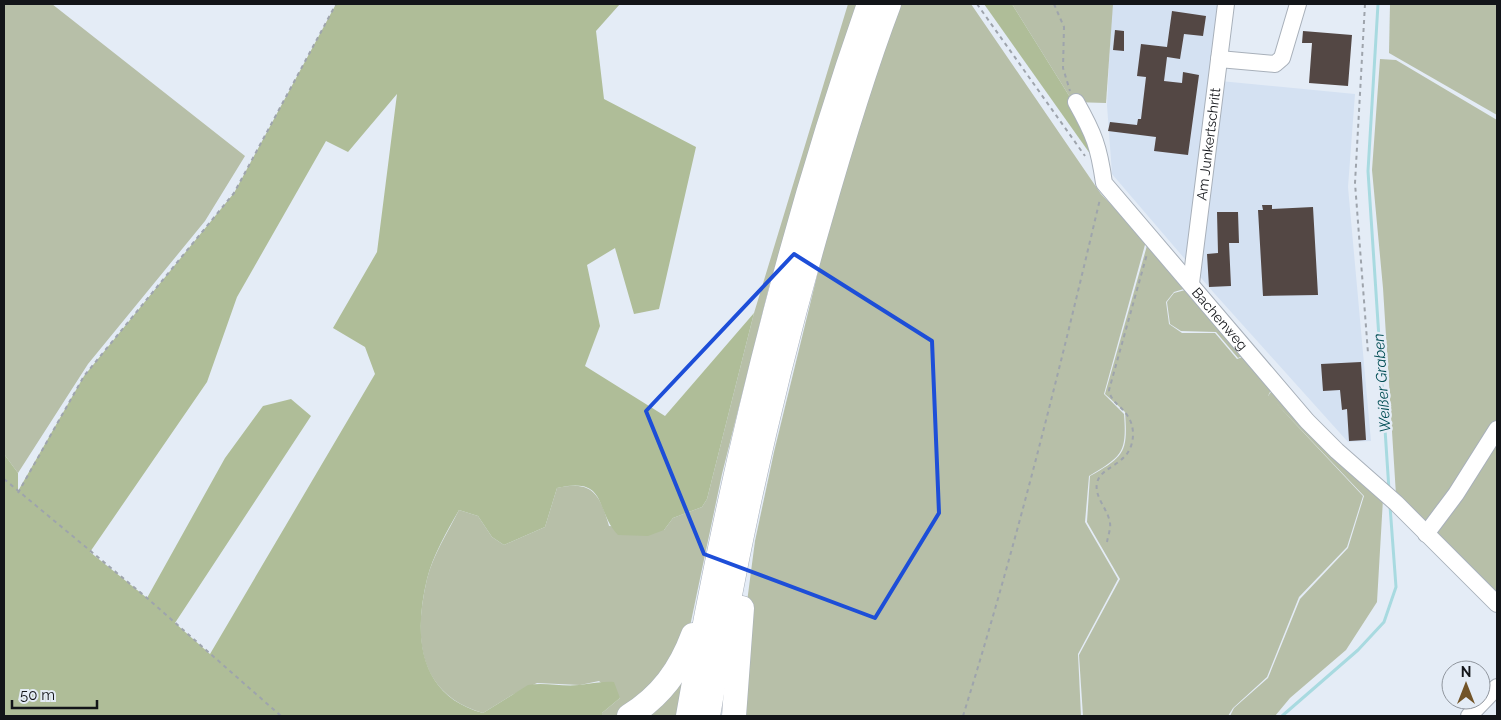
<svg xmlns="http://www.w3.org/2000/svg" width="1501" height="720" viewBox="0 0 1501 720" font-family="Raleway,sans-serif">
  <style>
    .built { fill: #d4e1f2 }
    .green { fill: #b7bfa8 }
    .forest { fill: #afbd98; fill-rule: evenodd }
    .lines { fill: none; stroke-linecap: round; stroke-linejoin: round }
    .stream { stroke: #a8dae0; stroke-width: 3 }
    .building { fill: #534744 }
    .minor-casing { stroke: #a8b0ba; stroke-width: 18 }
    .highway-casing { stroke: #a8b0ba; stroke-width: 25 }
    .path { stroke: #9ea4ac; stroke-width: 2; stroke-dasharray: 4 4; stroke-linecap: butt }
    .minor { stroke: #fff; stroke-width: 16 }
    .highway { stroke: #fff; stroke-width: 24 }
    .marked { fill: none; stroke: #1d4ed8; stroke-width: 4; stroke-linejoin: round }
    .labels { text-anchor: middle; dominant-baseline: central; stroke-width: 5; stroke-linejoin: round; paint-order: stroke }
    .street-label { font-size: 14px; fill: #131519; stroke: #e4ecf6 }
    .water-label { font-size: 15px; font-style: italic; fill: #004d54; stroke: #e4ecf6 }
  </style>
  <rect width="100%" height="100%" fill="#e4ecf6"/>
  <path class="built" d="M1112 4H1219L1210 80 1355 94 1348 187 1371 441 1348 442 1214 293 1112 174 1107 105Z"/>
  <g class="green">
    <path d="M4 4H52L245 156 205 221 88 364 18 473 4 454Z"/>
    <path d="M848 4H858L771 279 722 474 689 631 682 651 621 716H602V713L620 698 599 681 580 685 537 683 512 695 483 713C418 694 413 638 427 579 433 555 448 532 459 510L478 516 492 537 504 545 545 527 557 488C593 480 600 495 609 526L664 530 673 518 702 507 707 499 754 313Z"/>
    <path d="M900 4H971L1101 194 1146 241 1104 394 1124 414C1127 453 1122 456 1089 476L1085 522 1118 579 1078 654 1081 716H738L747 602 755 541 774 452 826 239 856 132Z"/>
    <path d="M1012 4H1113L1106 103 1073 102Z"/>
    <path d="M1390 4H1497V115L1389 53Z"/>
    <path d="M1380 59 1396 60 1497 120V419L1427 523 1396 495 1383 288 1372 170Z"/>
    <path d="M1148 242 1187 288 1174 292 1166 302 1169 324 1182 333H1215L1237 359 1245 356 1272 388 1268 396 1273 389 1383 499 1377 602 1346 650 1290 698 1275 716H1230L1234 708 1268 678 1300 599 1348 548 1364 496 1272 399 1363 496 1347 547 1299 597 1267 677 1233 708 1228 716H1083L1079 655 1120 579 1087 522 1090 476C1125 456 1128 452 1125 412L1105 394Z"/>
    <path d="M1189 289 1244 355 1238 358 1216 332 1181 331 1170 324 1167 302 1174 293Z"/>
    <path d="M1497 436V592L1436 531Z"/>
    <path d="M686 664 678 716H637Z"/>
  </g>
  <g class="forest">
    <path d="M336 4H620L596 31 604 99 696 147 659 309 634 314 615 248 587 265 600 326 585 366 665 416 754 313 707 499 702 507 673 518 664 530 648 536 618 535C594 510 609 476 557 488L545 527 504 545 492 537 478 516 459 510C447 531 433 555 427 579 413 637 419 696 483 713L528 685C545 682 562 687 579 685 591 684 601 681 614 682L620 698 602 713V716H4V454L18 473V491L84 376 234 193ZM397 94 377 252 333 328 365 347 375 374 210 654 175 623 311 416 291 399 263 406 225 458 147 598 90 552 207 382 237 297 326 141 348 152Z"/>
    <path d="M984 4H1012L1073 102 1098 165Z"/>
  </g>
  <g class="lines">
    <g class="stream">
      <path d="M1378 4 1368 171 1389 490"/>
      <path d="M1282 716 1358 650 1384 622 1396 587 1390 506"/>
    </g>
  </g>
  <g class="building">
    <path d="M1172 11 1206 16 1203 36 1184 34 1180 59 1167 57 1164 81 1182 83 1183 72 1199 75 1188 155 1154 151 1156 137 1108 131 1110 122 1137 125 1138 119H1141L1146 77 1137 76 1141 44 1167 47Z"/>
    <path d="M1115 30 1124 31V51L1113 50Z"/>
    <path d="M1303 31 1352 35 1348 86 1309 83 1312 43H1302Z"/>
    <path d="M1262 205H1272V209L1313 207 1318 295 1263 296 1258 210H1263Z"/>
    <path d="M1217 212H1238L1239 243H1229L1231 286 1209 287 1207 254 1218 253Z"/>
    <path d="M1361 362 1366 440 1349 441 1347 409 1342 410 1340 390 1323 391 1321 364Z"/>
  </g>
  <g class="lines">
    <g class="minor-casing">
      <g id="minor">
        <path d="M1219 59 1275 64 1282 58 1298 4"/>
        <path id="s1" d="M1076 102C1094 134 1099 147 1104 183L1307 421 1337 451 1396 503 1497 604"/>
        <path id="s2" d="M1191 283 1226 4"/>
        <path d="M1426 534 1456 494 1497 429"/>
        <path d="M1469 716 1497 687"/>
      </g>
    </g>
    <g class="highway-casing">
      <g id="highway">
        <path d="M629 716C661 696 680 670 693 635"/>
        <path d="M688 716C730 475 788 235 869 4"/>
        <path d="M708 716C736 550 772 385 819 223 840 149 862 75 889 4"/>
        <path d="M734 716 742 608"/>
      </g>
    </g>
    <g class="path">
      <path d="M977 4 1085 156"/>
      <path d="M1054 4 1064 27 1063 68 1070 91"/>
      <path d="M1365 4 1355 183 1368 353"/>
      <path d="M4 479 147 598 281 716"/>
      <path d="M18 493 84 376 234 193 336 4"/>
      <path d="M1107 542C1108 536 1111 528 1110 523 1108 509 1094 497 1097 483 1101 464 1134 466 1133 432 1131 408 1111 406 1109 390L1147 254"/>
      <path d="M963 716C1016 546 1059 373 1100 199"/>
    </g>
    <use href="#minor" class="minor"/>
    <use href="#highway" class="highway"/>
  </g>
  <path class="marked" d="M794 254 932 341 939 513 875 618 704 554 646 411Z"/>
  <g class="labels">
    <g class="street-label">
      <text stroke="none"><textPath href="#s2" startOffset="140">Am Junkertschritt</textPath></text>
      <text stroke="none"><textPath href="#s1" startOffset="265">Bachenweg</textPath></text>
    </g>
    <g class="water-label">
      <text transform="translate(1382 383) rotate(-94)">Weißer Graben</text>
    </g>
  </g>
  <rect width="1501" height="720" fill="none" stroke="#131519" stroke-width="10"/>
  <g transform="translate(1466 685)"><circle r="24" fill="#e4ecf6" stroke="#90969e"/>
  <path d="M0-4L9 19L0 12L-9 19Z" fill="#725428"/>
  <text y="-8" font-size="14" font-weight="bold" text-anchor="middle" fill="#131519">N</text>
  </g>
  <path d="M12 700v8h85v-8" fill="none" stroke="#131519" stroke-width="2.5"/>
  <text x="20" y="700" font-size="15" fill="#131519" stroke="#e4ecf6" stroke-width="4" paint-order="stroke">50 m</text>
</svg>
